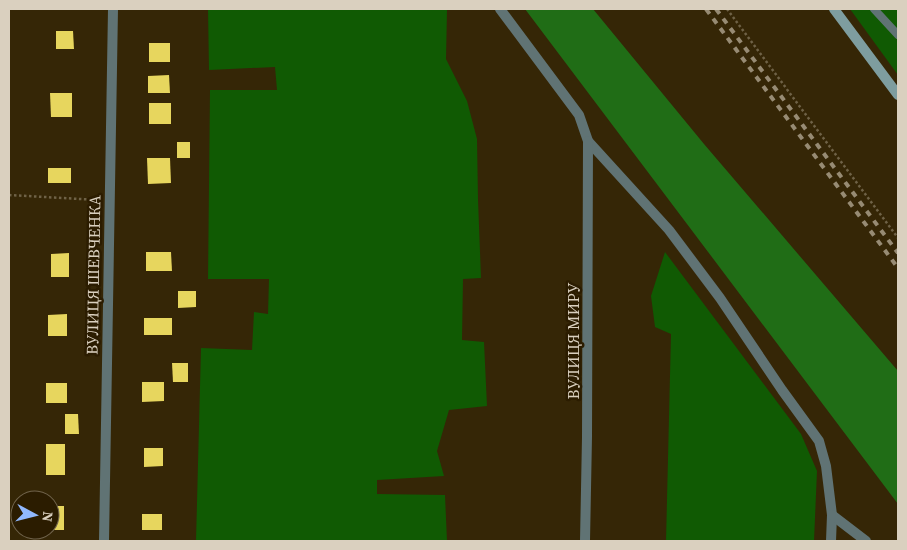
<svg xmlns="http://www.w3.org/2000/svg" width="907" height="550" viewBox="0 0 907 550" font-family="'Source Serif 4',serif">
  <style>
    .green { fill: #105a03 }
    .forest { fill: #206d16 }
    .building { fill: #e7d65e }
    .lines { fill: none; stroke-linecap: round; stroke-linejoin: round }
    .path { stroke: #6f6247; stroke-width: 2.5; stroke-dasharray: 2.5 2.5; stroke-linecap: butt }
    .lane { stroke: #607374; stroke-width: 8 }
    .street { stroke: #607374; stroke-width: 10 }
    .secondary { stroke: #7e9d9f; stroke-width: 10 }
    .rail { stroke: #978b74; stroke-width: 4; stroke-dasharray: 6 6; stroke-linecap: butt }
    .labels { text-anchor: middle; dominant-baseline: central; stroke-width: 5; stroke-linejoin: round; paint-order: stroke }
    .street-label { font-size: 16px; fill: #dad0bf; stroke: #2b1c00 }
  </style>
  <rect width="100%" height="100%" fill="#352606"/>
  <g class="green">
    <path d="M208 9H462L447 10 446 59 467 101 477 139 478 199 481 278 463 279 462 340 484 342 487 406 449 410 437 451 444 476 377 480V494L445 495 447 541H196L201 348 252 350 254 312 268 314 269 279H208L210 90H277L275 67 209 70Z"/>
    <path d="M850 9H898V75Z"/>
    <path d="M665 252 801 434 817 471 814 541H666L671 334 655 327 651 296Z"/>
  </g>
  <path class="forest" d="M525 9H593L704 144 898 371V504Z"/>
  <g class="building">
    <path d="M56 31H73L74 49H56Z"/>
    <rect x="149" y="43" width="21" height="19"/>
    <path d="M169 75 170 93H148V76Z"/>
    <path d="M50 93H72V117H51Z"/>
    <rect x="149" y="103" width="22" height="21"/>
    <rect x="177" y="142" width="13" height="16"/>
    <path d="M147 158H170L171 183 148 184Z"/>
    <rect x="48" y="168" width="23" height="15"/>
    <path d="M146 252H171L172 271H146Z"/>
    <path d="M69 253V277H51V254Z"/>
    <path d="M178 291H196V307L178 308Z"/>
    <path d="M67 314V336H48V315Z"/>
    <rect x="144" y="318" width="28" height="17"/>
    <path d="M172 363H188V382H173Z"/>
    <path d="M142 382H164V401L142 402Z"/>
    <rect x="46" y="383" width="21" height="20"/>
    <path d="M65 414H78L79 434H65Z"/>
    <rect x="46" y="444" width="19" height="31"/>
    <path d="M144 448H163V466L144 467Z"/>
    <rect x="50" y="506" width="14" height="24"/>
    <rect x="142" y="514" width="20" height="16"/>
  </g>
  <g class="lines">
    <g class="path">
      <path d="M727 9 898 238"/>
      <path d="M9 195 98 200"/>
    </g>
    <path class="lane" d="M874 9 898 35"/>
    <g class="street">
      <path d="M500 9 579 115 588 141 669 230 720 298 782 390 819 441 826 466 832 515 831 541"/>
      <path d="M832 515 866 541"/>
      <path d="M104 541 113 9"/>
      <path d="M585 541 587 437 588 141"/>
    </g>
    <path class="secondary" d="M834 9 898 95"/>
    <g class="rail">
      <path d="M706 9 898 268"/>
      <path d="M716 9 898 253"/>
    </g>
  </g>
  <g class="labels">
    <g class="street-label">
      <text transform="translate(93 275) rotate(-89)">ВУЛИЦЯ ШЕВЧЕНКА</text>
      <text transform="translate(573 341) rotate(-90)">ВУЛИЦЯ МИРУ</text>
    </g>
  </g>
  <rect width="907" height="550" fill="none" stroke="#dad0bf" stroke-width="20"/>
  <g transform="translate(35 515) rotate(97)"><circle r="24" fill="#2b1c00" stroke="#71644c"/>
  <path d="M0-4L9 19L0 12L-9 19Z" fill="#91b8fd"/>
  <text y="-8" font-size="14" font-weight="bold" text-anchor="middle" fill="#dad0bf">N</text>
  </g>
</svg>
